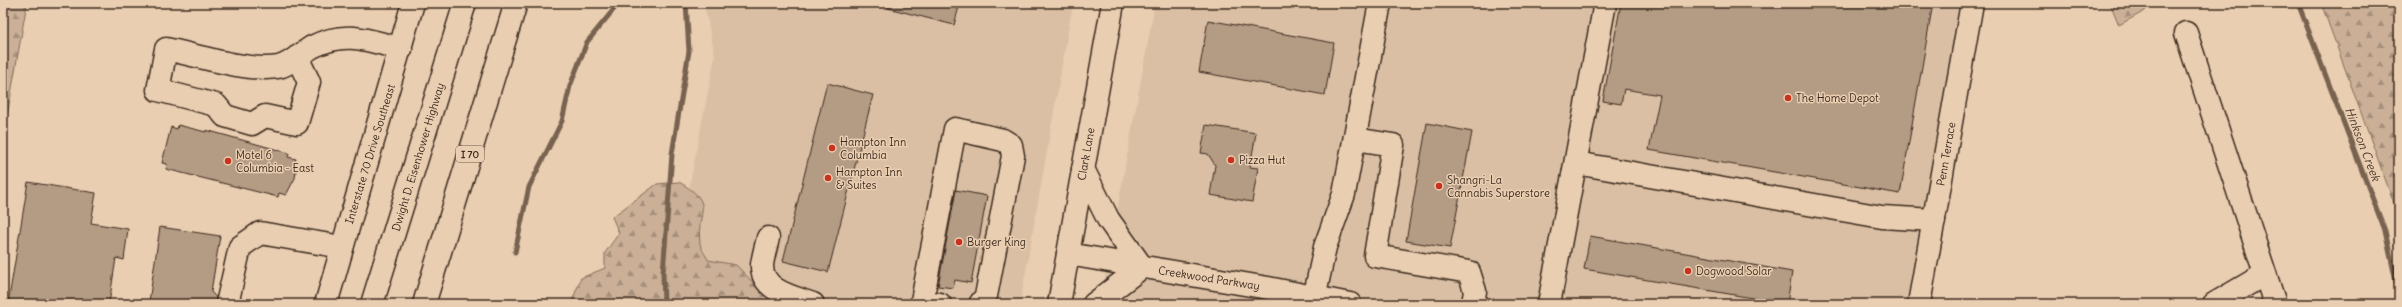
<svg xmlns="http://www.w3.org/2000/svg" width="2402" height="307" viewBox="0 0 2402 307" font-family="Delius,sans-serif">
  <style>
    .built { fill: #dabfa4 }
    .forest { fill: url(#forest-firs); stroke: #836d5a }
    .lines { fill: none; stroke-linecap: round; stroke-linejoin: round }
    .stream { stroke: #776250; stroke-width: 5 }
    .building { fill: #b49b84; stroke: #3b2a1e }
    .minor-casing { stroke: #3b2a1e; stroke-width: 25 }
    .major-casing { stroke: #3b2a1e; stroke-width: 25 }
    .highway-casing { stroke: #3b2a1e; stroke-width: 25 }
    .minor { stroke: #eaceb1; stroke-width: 22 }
    .major { stroke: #eaceb1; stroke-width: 22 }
    .highway { stroke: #eaceb1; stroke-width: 22 }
    .poi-dot { fill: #c8321e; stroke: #eaceb1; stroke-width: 1.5 }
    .labels { text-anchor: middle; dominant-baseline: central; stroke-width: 3; stroke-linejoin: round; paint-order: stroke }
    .shield { fill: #eaceb1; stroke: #705b4a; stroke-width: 1 }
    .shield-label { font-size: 10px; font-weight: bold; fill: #3b2a1e }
    .poi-label { font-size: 11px; fill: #3b2a1e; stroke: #eaceb1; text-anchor: start }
    .street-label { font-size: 11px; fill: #3b2a1e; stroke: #eaceb1 }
    .water-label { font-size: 12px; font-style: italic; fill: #4f3d2f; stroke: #eaceb1 }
  </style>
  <defs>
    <pattern id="forest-firs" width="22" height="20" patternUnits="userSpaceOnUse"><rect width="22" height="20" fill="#cbb097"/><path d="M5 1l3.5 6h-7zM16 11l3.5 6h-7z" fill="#a68f7b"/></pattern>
  </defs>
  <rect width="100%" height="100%" fill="#eaceb1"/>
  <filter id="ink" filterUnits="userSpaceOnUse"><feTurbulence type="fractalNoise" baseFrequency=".025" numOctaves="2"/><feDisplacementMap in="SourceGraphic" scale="8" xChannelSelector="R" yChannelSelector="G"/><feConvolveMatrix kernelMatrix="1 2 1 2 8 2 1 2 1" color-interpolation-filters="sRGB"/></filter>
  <g filter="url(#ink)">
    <g class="built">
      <path d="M704 3H1073L1020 304H652L670 285 715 56Z"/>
      <path d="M1155 3H1962L1908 304H1100Z"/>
    </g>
    <g class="forest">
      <path d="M3 3H27L3 139Z"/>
      <path d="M2110 3H2148L2145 11 2119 25Z"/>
      <path d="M2321 3H2399V217Z"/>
      <path d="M679 182C717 204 696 209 700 243 700 248 706 255 708 260L736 265 774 304H571L581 278 605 268V253L619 233 612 217 657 184Z"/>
    </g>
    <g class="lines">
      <g class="stream">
        <path d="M2298 3 2385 231 2399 295"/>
        <path d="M515 252 529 187 562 121 570 86 587 42 619 3"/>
        <path d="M664 304 663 273 672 154 689 51 686 3"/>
      </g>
    </g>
    <g class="building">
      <path d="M888 3H960L954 25 888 8Z"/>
      <path d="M1621 3H1933L1900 194 1649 150 1660 95 1624 89 1621 104 1603 101Z"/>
      <path d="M1208 20 1334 43 1325 95 1199 72Z"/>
      <path d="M827 83 873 95 828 272 783 261Z"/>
      <path d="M1427 123 1472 132 1450 248 1406 241Z"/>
      <path d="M178 125 206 132V130L289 153 288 157 296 159 294 165 296 171 295 178 286 195 279 193 278 197 166 169 167 164 162 163 171 127 177 129Z"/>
      <path d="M1206 125 1256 133 1250 167 1258 168 1252 202 1210 195 1215 165 1208 154 1201 153Z"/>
      <path d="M28 182 96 193 91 223 128 229 124 260 116 258 109 304H8Z"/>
      <path d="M956 190 987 196 971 283 955 280 953 288 938 286Z"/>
      <path d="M160 227 220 236 211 292 216 297 215 304 149 302Z"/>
      <path d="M1590 236 1792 272 1787 304 1584 269Z"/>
    </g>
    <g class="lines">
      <g class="minor-casing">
        <g id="minor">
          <path d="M2186 33 2275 304"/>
          <path d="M297 57 309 82 297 123 265 116 252 124 225 116 216 105 158 90 166 49C196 55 248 72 278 67 289 65 302 53 312 47 346 30 367 40 401 49"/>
          <path d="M1355 139 1393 145 1375 256 1469 272 1475 291 1473 304"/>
          <path d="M1576 163 1882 217 1934 220"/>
          <path d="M768 238C766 247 763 256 762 265 761 291 794 297 813 304"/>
          <path d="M1068 254 1268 288 1350 304"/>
          <path d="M227 304 240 247 260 233 342 247"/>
          <path d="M326 304 413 3"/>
          <path d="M940 304 922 301 955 129 1003 140 1011 145 1013 156 986 296 980 304"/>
          <path d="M1313 304 1325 247 1344 194 1380 3"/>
          <path d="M1549 304 1605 3"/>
          <path d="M1919 304 1972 3"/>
          <path d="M2214 304 2265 274"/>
        </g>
      </g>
      <g class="major-casing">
        <g id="major">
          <path d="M1083 169 1108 219 1142 267 1094 304"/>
          <path d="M1059 304 1113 3"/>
        </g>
      </g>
      <g class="highway-casing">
        <g id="highway">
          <path d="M372 304 465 3"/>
          <path d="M424 304 516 3"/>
        </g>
      </g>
      <use href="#minor" class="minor"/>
      <use href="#major" class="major"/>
      <use href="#highway" class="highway"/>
    </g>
  </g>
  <g class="poi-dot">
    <circle cx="1788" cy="98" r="4"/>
    <circle cx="832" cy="148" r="4"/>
    <circle cx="1231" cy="160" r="4"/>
    <circle cx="228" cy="161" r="4"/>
    <circle cx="828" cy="178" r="4"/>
    <circle cx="1439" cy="186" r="4"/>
    <circle cx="959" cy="242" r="4"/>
    <circle cx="1688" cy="271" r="4"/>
  </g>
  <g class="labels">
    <rect class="shield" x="456" y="146" width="28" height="16" rx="3"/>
    <g class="shield-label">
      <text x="470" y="154">I 70</text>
    </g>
    <g class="poi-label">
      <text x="1796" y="98">The Home Depot</text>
      <text x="840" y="142">Hampton Inn<tspan x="840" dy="13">Columbia</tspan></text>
      <text x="236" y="155">Motel 6<tspan x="236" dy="13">Columbia - East</tspan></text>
      <text x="1239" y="160">Pizza Hut</text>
      <text x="836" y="172">Hampton Inn<tspan x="836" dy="13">&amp; Suites</tspan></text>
      <text x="1447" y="180">Shangri-La<tspan x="1447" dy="13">Cannabis Superstore</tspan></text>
      <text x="967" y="242">Burger King</text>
      <text x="1696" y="271">Dogwood Solar</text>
    </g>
    <g class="street-label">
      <text transform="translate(370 154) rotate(-73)">Interstate 70 Drive Southeast</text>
      <text transform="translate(1086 154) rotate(-80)">Clark Lane</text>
      <text transform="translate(1946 154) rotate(-80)">Penn Terrace</text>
      <text transform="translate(418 157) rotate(-73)">Dwight D. Eisenhower Highway</text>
      <text transform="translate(1209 278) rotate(9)">Creekwood Parkway</text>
    </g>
    <g class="water-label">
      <text transform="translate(2363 144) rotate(69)">Hinkson Creek</text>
    </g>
  </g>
  <rect width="2402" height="307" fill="none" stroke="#eaceb1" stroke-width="16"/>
  <rect x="8" y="8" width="2386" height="291" fill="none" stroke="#3b2a1e" stroke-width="1.5" filter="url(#ink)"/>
</svg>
